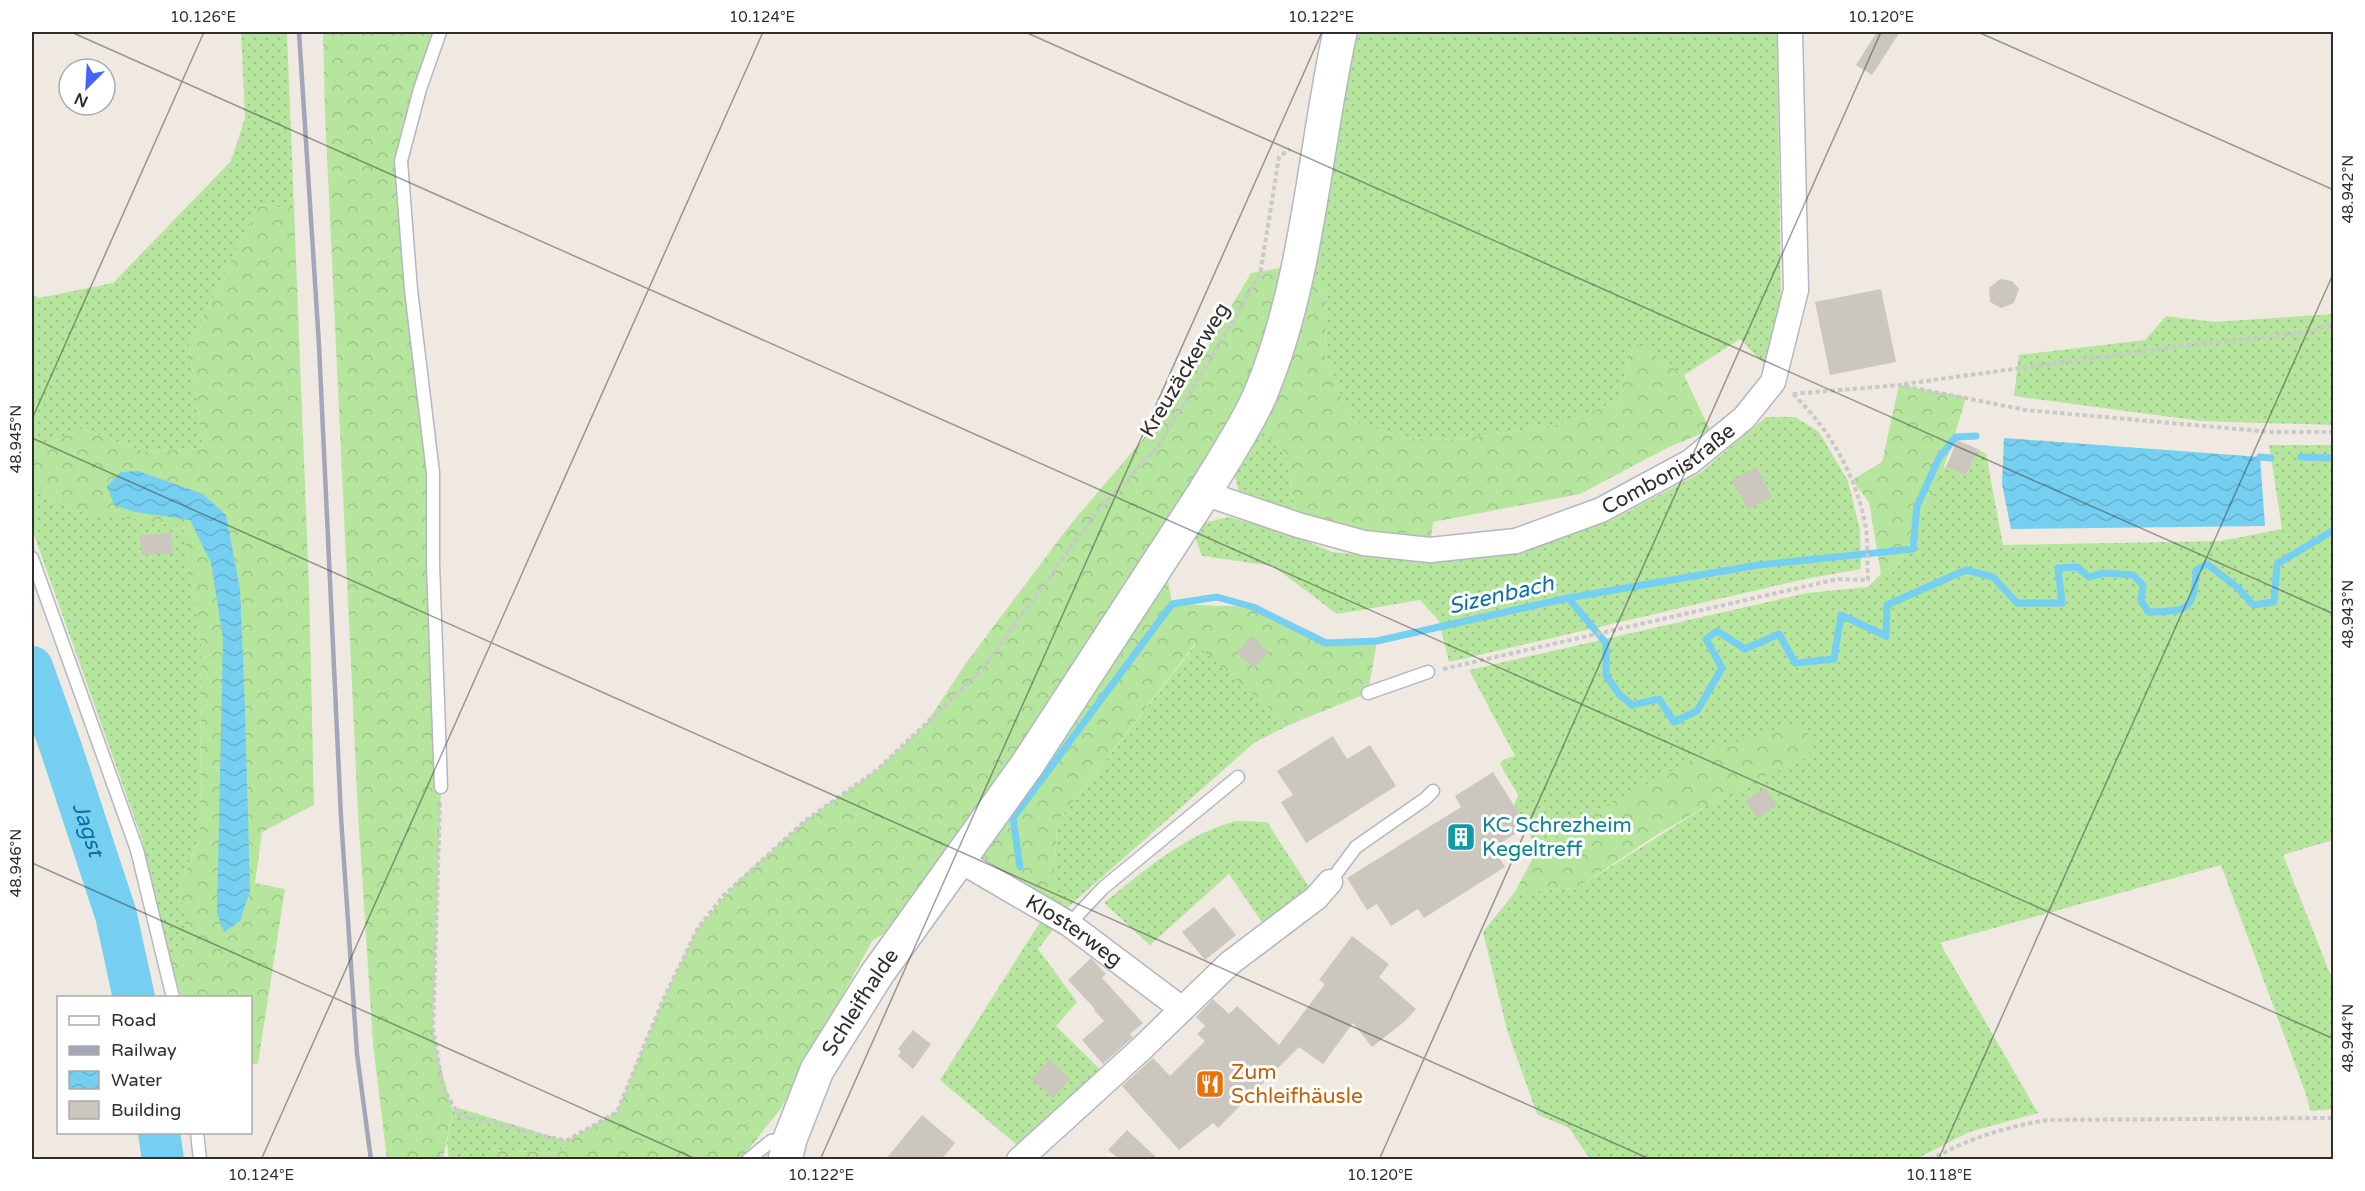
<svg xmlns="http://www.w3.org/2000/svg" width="2365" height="1191" viewBox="0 0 2365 1191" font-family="'Varela Round',sans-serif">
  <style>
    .grass { fill: url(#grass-dots) }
    .forest { fill: url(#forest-crowns) }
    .water { fill: url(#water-waves) }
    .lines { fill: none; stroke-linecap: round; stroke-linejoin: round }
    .stream { stroke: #75cff0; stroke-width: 7 }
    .river { stroke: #75cff0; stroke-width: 42 }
    .building { fill: #cbc7bf }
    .lane-casing { stroke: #b4b7c1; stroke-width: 15 }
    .street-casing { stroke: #b4b7c1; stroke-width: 27 }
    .secondary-casing { stroke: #b4b7c1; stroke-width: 36 }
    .path { stroke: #c9c9c9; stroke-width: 4; stroke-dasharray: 4.5 3; stroke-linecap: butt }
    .lane { stroke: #fff; stroke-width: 12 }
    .street { stroke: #fff; stroke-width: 24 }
    .secondary { stroke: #fff; stroke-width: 33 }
    .rail { stroke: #a3a6b8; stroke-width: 4.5 }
    .ticks { fill: none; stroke: #2e2e2e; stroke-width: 1.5; stroke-opacity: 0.45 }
    .labels { text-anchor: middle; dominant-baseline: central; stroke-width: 6; stroke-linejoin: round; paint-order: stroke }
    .street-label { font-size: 21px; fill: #2e2e2e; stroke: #fff }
    .culture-label { font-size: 21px; fill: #0d838f; stroke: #fff; text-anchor: start }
    .food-label { font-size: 21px; fill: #c56008; stroke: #fff; text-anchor: start }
    .water-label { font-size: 22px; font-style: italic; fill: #0d6fa3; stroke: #fff }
    .neatline { fill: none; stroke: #2e2e2e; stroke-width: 2 }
    .ticks-label { font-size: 15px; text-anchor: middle; fill: #2e2e2e }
  </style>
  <defs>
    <pattern id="grass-dots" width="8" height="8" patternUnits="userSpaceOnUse" patternTransform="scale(1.5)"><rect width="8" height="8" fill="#b6e59e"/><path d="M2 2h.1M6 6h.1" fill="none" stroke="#9dc588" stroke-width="1.8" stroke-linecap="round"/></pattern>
    <pattern id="forest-crowns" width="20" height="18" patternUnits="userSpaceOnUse" patternTransform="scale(1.5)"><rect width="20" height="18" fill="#b6e59e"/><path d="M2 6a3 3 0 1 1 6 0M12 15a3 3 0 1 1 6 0" fill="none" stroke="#9dc588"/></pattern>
    <pattern id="water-waves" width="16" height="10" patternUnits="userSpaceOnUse" patternTransform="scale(1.5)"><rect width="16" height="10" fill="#75cff0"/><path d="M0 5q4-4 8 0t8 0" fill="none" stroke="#66b2ce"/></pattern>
  </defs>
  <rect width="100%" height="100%" fill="#efe9e1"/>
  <g class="grass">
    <path d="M241 32H287L294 209 259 205 189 345 203 448 146 452 82 429 39 447 32 454V294L39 298 113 283 231 161 245 118Z"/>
    <path d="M1353 32H1777L1781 310 1765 365 1740 339 1684 375 1635 342 1618 401 1560 424 1457 440 1405 438 1352 421 1325 357 1327 287 1304 274Z"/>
    <path d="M2333 314V425L2201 421 2014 396 2019 355 2145 340 2166 316 2215 322Z"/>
    <path d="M1766 417H1795L1819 432 1848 481 1860 530 1861 569 1805 579 1449 662 1439 621 1420 600 1337 614 1273 566 1202 556 1191 526 1229 517 1287 533 1332 552 1435 562 1522 548 1608 522 1700 473Z"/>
    <path d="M1257 424 1286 454 1296 514 1239 493 1232 463Z"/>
    <path d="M2269 445H2333V840L2283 855 2333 981V1109L2310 1111 2307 1097 2221 865 1940 943 2038 1113 1969 1132 1916 1159H1590L1569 1128 1537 1114 1507 1030 1483 932 1515 892 1577 888 1711 803 1808 756 1591 813 1536 852 1527 826 1514 805 1518 795 1500 764 1503 760 1515 756 1469 670 1807 593 1868 587 1881 574H1891L1910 545 1942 468 1946 467 1966 476 1978 449 1986 454 2003 545 2221 541 2282 529Z"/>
    <path d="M32 487 74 511 183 525 201 644 200 837 180 885 189 943 169 957 142 839 32 529Z"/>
    <path d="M1196 644 1289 725 1255 742 1066 909 1053 904 1057 823Z"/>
    <path d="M1236 821 1267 822 1311 890 1263 924 1229 874 1150 945 1104 903C1143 871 1186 834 1236 821Z"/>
    <path d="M1042 919 1055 927 1038 949 1077 1002 1056 1026 1106 1075 1023 1150 940 1080Z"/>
    <path d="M459 1108 566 1141 559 1153 489 1150 487 1160 449 1159 447 1143 453 1111Z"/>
  </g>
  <g class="forest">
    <path d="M323 32H440L401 161 433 473 441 787 433 1028 438 1058 453 1111 443 1159H387L373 1044 358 813 325 113Z"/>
    <path d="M259 205 294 209 309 588 314 805 262 832 255 883 285 889 258 1063 251 1065 250 998 181 997 169 957 188 943 180 885 200 837 201 644 183 526 74 511 32 487V454L39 447 82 429 146 452 203 448 189 345Z"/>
    <path d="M1292 266 1253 392 906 920 872 941 782 1107 741 1159 487 1160 489 1150 559 1153 566 1141 617 1112 663 1000 698 928 738 881 806 820 877 770 926 724 966 663 1070 525 1178 398 1251 273Z"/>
    <path d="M1304 274 1327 286 1325 357 1352 421 1405 438 1457 440 1560 424 1618 401 1635 342 1684 375 1710 430 1667 448 1580 494 1433 522 1430 550 1298 525 1286 454 1257 424Z"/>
    <path d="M1899 385 1966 397C1950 456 1925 524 1891 574H1881L1869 502 1852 480 1882 462Z"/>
    <path d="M1164 554 1172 604 1253 607 1326 643 1377 641 1368 693 1289 725 1195 644 1057 823 1053 904 959 860Z"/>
    <path d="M1800 724 1810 737 1809 756 1711 803 1655 836 1577 888 1515 892 1536 852 1591 813 1717 747Z"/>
  </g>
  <g class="water">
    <path d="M2004 438 2260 457 2265 526 2011 529 2002 484Z"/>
    <path d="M138 471 203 494 226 515 240 589 245 707 250 891 240 921 224 932 217 913 223 638 211 563 190 520 135 512 114 505 107 486 121 472Z"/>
  </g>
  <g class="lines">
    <g class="stream">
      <path d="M2260 457 2271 458"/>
      <path d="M2301 457 2334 458"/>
      <path d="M1568 598 1758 565 1913 549 1917 506 1939 458 1956 437 1976 436"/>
      <path d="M1020 867 1013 818 1172 604 1217 597 1253 607 1326 643 1377 641 1568 598 1606 643V675L1619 694 1632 705 1659 699 1674 722 1697 711 1722 668 1706 639 1717 631 1745 649 1779 634 1795 663 1834 659 1841 615 1886 636 1887 605 1966 570 1993 577 2017 603H2062L2058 568 2077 567 2089 577 2104 573 2133 575 2143 585 2141 600 2148 612C2185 611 2195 612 2196 570L2207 564 2238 588 2253 605 2274 602 2277 564 2334 530"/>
    </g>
    <g class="river">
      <path id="s1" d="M32 667 61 748 116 915 134 998"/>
      <path d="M159 1132 163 1160"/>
    </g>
  </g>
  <g class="building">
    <path d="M1877 32H1900L1872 75 1856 65Z"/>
    <path d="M2000 279 2012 281 2019 289 2014 303 2001 308 1990 302 1989 288Z"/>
    <path d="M1881 289 1896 362 1830 375 1815 302Z"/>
    <path d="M1957 440 1978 449 1966 476 1946 467Z"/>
    <path d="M1756 467 1772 497 1748 510 1732 480Z"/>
    <path d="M171 533 173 553 142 555 140 535Z"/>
    <path d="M1252 636 1269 652 1253 668 1237 652Z"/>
    <path d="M1333 736 1347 759 1370 745 1396 786 1306 843 1281 802 1293 795 1277 771Z"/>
    <path d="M1493 772 1527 826 1493 848 1505 867 1424 918 1418 909 1391 926 1377 904 1367 910 1347 878 1461 807 1455 796Z"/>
    <path d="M1765 788 1777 806 1758 819 1745 801Z"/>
    <path d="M1214 907 1236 935 1205 960 1182 932Z"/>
    <path d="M1352 936 1389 964 1379 977 1416 1009 1404 1022 1372 1047 1353 1023 1323 1064 1299 1047 1218 1128 1213 1123 1179 1150 1122 1086 1153 1058 1170 1076 1205 1041 1197 1034 1205 1026 1196 1017 1213 999 1229 1014 1237 1006 1279 1045 1325 984 1319 980Z"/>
    <path d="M1091 958 1106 974 1102 978 1143 1023 1130 1034 1133 1037 1103 1064 1082 1040 1104 1021 1094 1010 1095 1009 1068 980Z"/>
    <path d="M913 1030 931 1044 913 1069 898 1056 901 1051 898 1049Z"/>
    <path d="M1050 1060 1070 1079 1053 1098 1031 1079Z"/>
    <path d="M922 1115 955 1143 941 1160H885Z"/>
    <path d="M1127 1130 1159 1160H1120L1108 1150Z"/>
  </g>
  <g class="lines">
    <g class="lane-casing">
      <g id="lane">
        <path d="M440 32 420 89 401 161 411 290 433 473V564L441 787"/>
        <path d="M32 558 137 850 173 998"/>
        <path d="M1368 693 1428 672"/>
        <path d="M1330 882 1356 847 1425 799 1433 791"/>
        <path d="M1069 924 1103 888 1238 777"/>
        <path d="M197 1132 200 1160"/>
        <path d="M748 1160 771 1141 789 1139"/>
      </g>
    </g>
    <g class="street-casing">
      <g id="street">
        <path id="s2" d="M1204 493 1298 525 1364 543 1430 550 1516 541 1601 510 1690 462 1744 418 1773 382 1796 290 1790 32"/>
        <path id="s3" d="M959 860 1069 924 1182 1009"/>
        <path d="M1019 1160 1140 1050 1230 963 1316 898 1330 882"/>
      </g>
    </g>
    <g class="secondary-casing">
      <g id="secondary">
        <path id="s4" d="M785 1160 790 1139 817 1070 877 974 1027 765 1204 493C1223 461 1245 429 1260 395 1308 281 1314 151 1340 32"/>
      </g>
    </g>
    <g class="path">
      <path d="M1904 384 2173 347 2308 332 2334 323"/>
      <path d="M1793 394 1899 385 2026 410 2271 432H2334"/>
      <path d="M1443 669 1838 579 1868 580C1867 563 1868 545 1866 529 1858 478 1829 428 1792 393"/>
      <path d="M440 803 433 1028 443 1088 459 1115 566 1141 617 1112 663 1000 698 928 723 896 806 820 877 770 980 672 1101 507 1158 447 1260 275 1279 157 1290 149"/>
      <path d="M1930 1160C1967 1139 2005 1127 2047 1120L2334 1118"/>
    </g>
    <use href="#lane" class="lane"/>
    <use href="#street" class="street"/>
    <use href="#secondary" class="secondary"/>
    <path class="rail" d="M299 32 319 345 341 817 357 1054 371 1160"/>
  </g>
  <path class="ticks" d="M71 32 2334 1039M1025 32 2334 614M1978 32 2334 190M32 419 204 32M32 438 1652 1160M32 863 698 1160M261 1160 763 32M820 1160 1322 32M1379 1160 1881 32M1938 1160 2334 272"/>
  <defs>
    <g id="building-square" transform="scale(1.5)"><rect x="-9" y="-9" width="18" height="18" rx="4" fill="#0f9aa8" stroke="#fff"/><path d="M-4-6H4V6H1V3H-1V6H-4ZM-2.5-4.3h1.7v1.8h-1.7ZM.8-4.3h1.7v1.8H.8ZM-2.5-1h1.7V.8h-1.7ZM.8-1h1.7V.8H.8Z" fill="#fff"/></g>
    <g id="restaurant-square" transform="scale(1.5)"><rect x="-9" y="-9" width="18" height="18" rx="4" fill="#e8710a" stroke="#fff"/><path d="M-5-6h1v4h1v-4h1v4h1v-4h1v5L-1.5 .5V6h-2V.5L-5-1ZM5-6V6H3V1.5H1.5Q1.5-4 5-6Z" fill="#fff"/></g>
  </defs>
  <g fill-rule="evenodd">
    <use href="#building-square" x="1461" y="837"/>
    <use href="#restaurant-square" x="1210" y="1084"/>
  </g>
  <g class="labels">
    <g class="street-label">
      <text transform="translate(1185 370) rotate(-59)">Kreuzäckerweg</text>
      <text stroke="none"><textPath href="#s2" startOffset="490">Combonistraße</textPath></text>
      <text stroke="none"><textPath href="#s3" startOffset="135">Klosterweg</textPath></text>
      <text stroke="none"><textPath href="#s4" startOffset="176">Schleifhalde</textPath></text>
    </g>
    <g class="culture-label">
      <text x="1482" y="825">KC Schrezheim<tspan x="1482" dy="24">Kegeltreff</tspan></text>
    </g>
    <g class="food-label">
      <text x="1231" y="1072">Zum<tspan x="1231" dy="24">Schleifhäusle</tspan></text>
    </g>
    <g class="water-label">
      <text transform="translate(1501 595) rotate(-13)">Sizenbach</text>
      <text stroke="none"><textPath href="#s1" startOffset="172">Jagst</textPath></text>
    </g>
  </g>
  <rect width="2365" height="1191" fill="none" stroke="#ffffff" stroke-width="66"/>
  <rect x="57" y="996" width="195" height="138" fill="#ffffff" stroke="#ababab" stroke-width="1.5"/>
  <rect x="69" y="1016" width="30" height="9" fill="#ffffff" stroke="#ababab" stroke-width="1.5"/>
  <text x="111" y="1026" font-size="18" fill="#2e2e2e">Road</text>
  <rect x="69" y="1046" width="30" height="9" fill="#a3a6b8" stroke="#ababab" stroke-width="1.5"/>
  <text x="111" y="1056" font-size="18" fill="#2e2e2e">Railway</text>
  <rect x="69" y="1071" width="30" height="18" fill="url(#water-waves)" stroke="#ababab" stroke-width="1.5"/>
  <text x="111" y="1086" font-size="18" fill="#2e2e2e">Water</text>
  <rect x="69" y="1101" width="30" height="18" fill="#cbc7bf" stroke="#ababab" stroke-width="1.5"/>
  <text x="111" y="1116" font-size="18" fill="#2e2e2e">Building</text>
  <g transform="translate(87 87) rotate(204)"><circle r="28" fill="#ffffff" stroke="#ababab" stroke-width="1.5"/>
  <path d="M0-4.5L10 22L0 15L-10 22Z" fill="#4264fb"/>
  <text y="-9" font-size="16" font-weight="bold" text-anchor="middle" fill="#2e2e2e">N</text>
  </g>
  <rect x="33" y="33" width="2299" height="1125" class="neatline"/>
  <g class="ticks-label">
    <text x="203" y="22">10.126°E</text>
    <text x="762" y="22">10.124°E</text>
    <text x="1321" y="22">10.122°E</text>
    <text x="1881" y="22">10.120°E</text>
    <text transform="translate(2348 189) rotate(-90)" y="5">48.942°N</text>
    <text transform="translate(16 439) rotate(-90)" y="5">48.945°N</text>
    <text transform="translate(2348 614) rotate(-90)" y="5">48.943°N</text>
    <text transform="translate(16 863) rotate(-90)" y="5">48.946°N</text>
    <text transform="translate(2348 1038) rotate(-90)" y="5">48.944°N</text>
    <text x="261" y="1180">10.124°E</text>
    <text x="821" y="1180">10.122°E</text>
    <text x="1380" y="1180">10.120°E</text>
    <text x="1939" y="1180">10.118°E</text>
  </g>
</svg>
